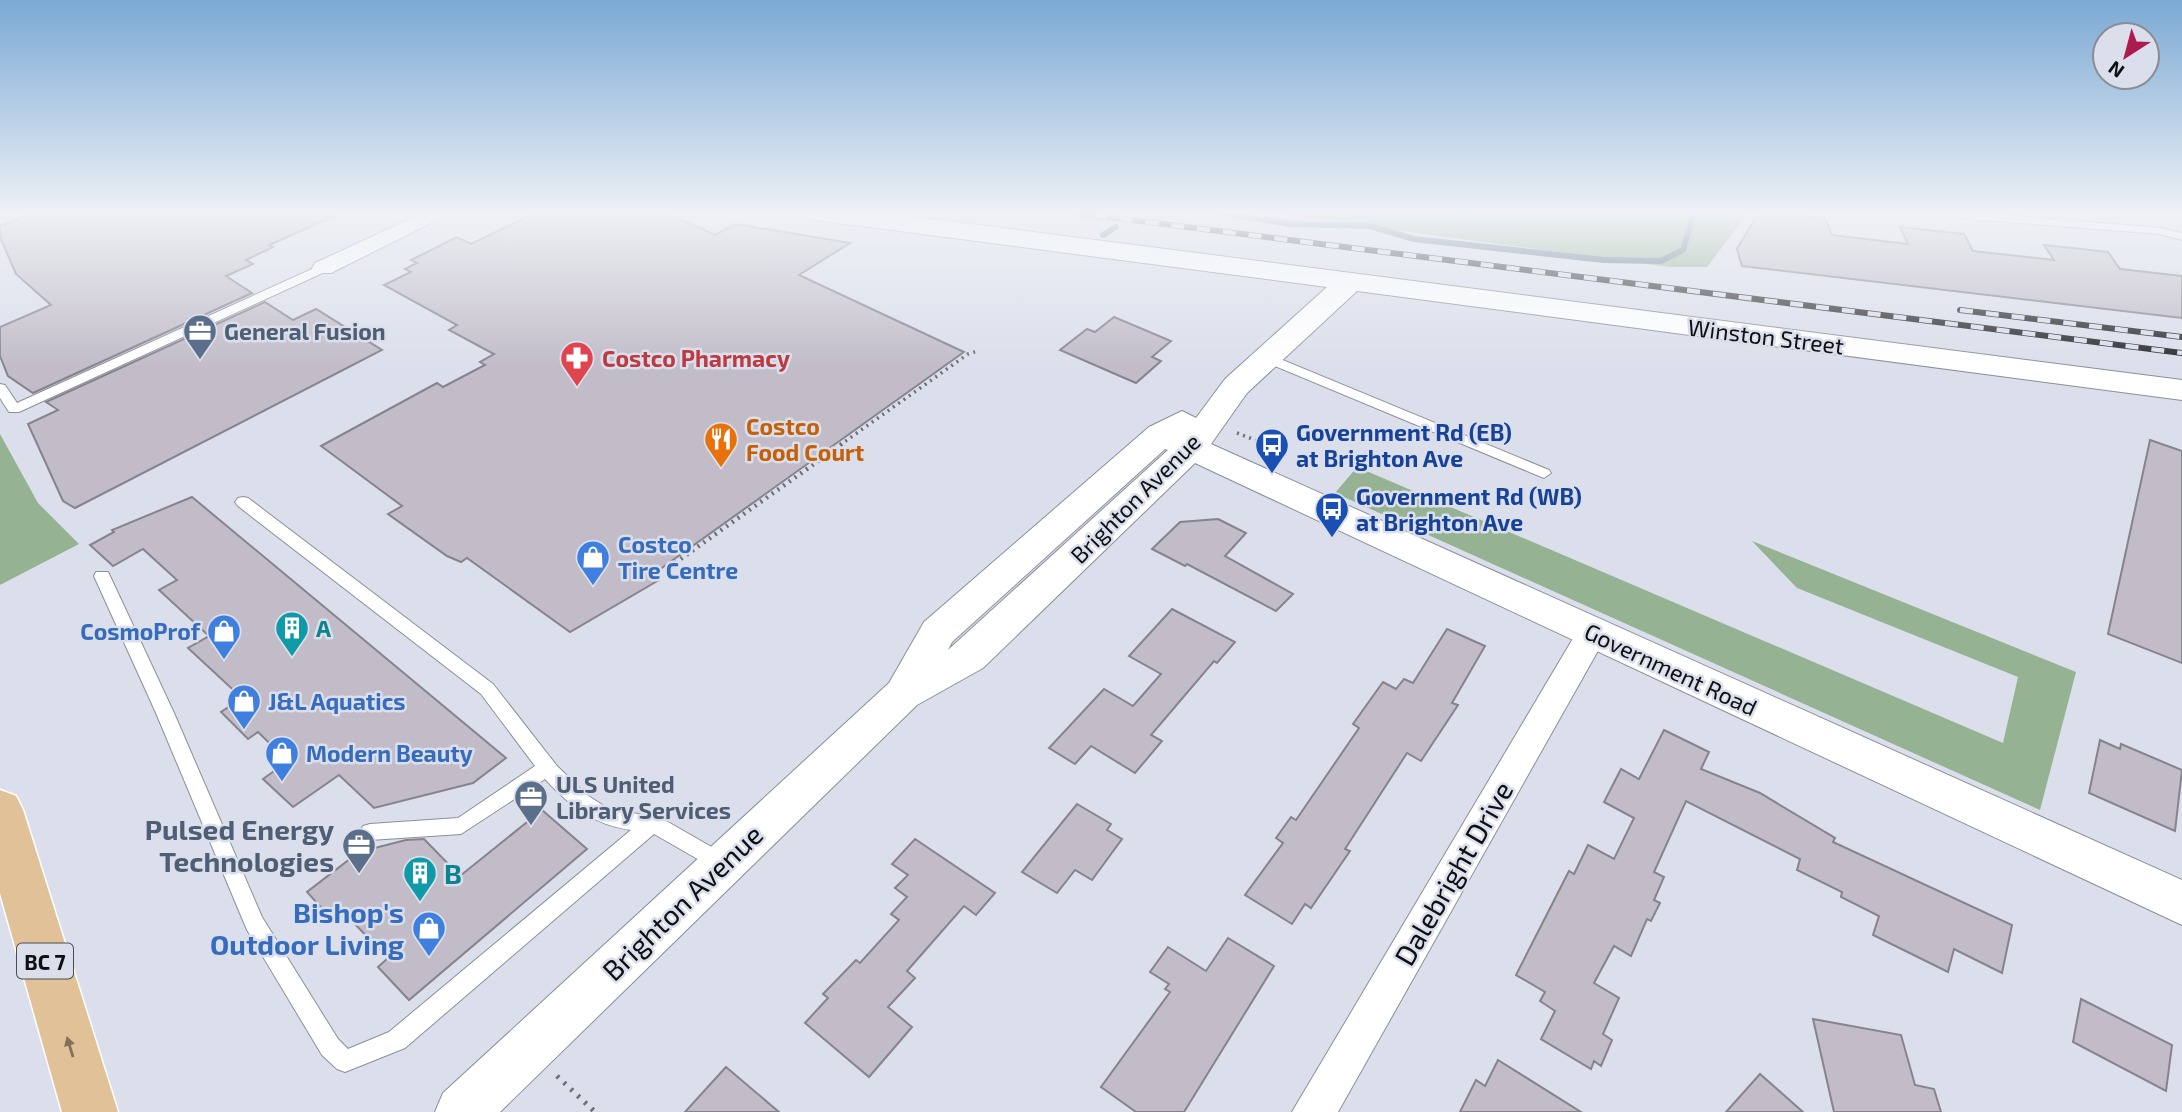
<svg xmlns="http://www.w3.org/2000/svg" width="2182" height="1112" viewBox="0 0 2182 1112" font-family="'Exo 2',sans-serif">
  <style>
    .forest { fill: #95b393 }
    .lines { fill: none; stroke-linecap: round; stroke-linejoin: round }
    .stream { stroke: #596f84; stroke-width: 6 }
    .building { fill: #c1bcc8; stroke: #87838d; stroke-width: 2 }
    .service-casing { stroke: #8b8f9a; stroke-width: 2 }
    .minor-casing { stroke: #8b8f9a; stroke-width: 2 }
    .tertiary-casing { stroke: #8b8f9a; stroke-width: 2 }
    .primary-casing { stroke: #fff; stroke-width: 3 }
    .path-far2 { stroke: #6c6f76; stroke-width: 3.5; stroke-dasharray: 2 4.5; stroke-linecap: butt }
    .path-far1 { stroke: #6c6f76; stroke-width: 4.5; stroke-dasharray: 2 5; stroke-linecap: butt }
    .path { stroke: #6c6f76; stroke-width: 5; stroke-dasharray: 2.5 7; stroke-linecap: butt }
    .service { fill: #fff; fill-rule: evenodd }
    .minor { fill: #fff; fill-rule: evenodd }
    .tertiary { fill: #fff; fill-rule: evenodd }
    .primary { fill: #e1c197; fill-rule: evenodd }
    .rail-casing { stroke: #27292d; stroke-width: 6 }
    .rail { stroke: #dbdfeb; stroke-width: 4.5; stroke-dasharray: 13; stroke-linecap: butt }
    .oneway { fill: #82715b }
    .labels { text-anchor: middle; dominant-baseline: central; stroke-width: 5; stroke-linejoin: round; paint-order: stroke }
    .shield { fill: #dbdfeb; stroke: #4b4d53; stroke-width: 2 }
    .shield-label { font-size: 21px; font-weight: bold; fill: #0d0f12 }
    .service-label { font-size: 23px; font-weight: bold; fill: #4e5e75; stroke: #dbdfeb; text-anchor: start }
    .street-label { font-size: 23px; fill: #0d0f12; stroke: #dbdfeb }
    .health-label { font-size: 23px; font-weight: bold; fill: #be3a42; stroke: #dbdfeb; text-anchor: start }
    .food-label { font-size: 23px; font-weight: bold; fill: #c56008; stroke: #dbdfeb; text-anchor: start }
    .transit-label { font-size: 23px; font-weight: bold; fill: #164399; stroke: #dbdfeb; text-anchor: start }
    .shop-label { font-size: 23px; font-weight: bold; fill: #366cbe; stroke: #dbdfeb; text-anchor: start }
    .culture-label { font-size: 23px; font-weight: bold; fill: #0d838f; stroke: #dbdfeb; text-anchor: start }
    .near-service-label { font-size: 28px; font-weight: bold; fill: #4e5e75; stroke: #dbdfeb; text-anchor: end }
    .near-culture-label { font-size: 28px; font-weight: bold; fill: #0d838f; stroke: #dbdfeb; text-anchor: start }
    .near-street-label { font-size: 28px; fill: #0d0f12; stroke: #dbdfeb }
    .near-shop-label { font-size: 28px; font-weight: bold; fill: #366cbe; stroke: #dbdfeb; text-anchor: end }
  </style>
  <rect width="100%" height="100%" fill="#dbdfeb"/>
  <g class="forest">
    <path d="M1260 212H1749L1707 267H1669Z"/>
    <path d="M0 434 38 503 79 544 0 585Z"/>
    <path d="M1357 467 2003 743 2018 677 1797 588 1752 541 2076 672 2040 810 1335 493Z"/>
  </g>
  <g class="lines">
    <g class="stream">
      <path d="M1218 212 1289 224 1370 226 1414 239 1604 260 1661 261 1683 250 1694 212"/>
      <path d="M1103 235 1116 227"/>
    </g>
  </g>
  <g class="building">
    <path d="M37 212H344L269 245 273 247 246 260 253 264 226 276 252 293 33 393 8 376 0 356V327L51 305 16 274 0 237V226Z"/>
    <path d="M537 212H652L658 215 665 212 715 235 736 224 850 243 799 275 964 352 652 575 659 580 570 632 467 558 461 562 447 556 388 514 402 506 321 446 437 383 443 387 485 365 480 362 494 354 449 330 457 325 384 285 411 272 405 269 417 263 411 260 457 237 471 244Z"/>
    <path d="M1759 212 1825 218 1832 235 1908 244 1900 227 1964 234 1973 251 2054 260 2044 245 2108 252 2120 269 2182 276V318L1742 266 1737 249Z"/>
    <path d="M265 302 293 320 316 309 382 350 75 508 63 501 28 424 58 410 46 402Z"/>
    <path d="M1114 317 1171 341 1152 357 1161 361 1136 383 1060 350 1087 329 1095 332Z"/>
    <path d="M2150 440 2182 451V663L2108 634Z"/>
    <path d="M192 497 506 758 473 783 374 808 339 775 293 807 263 779 288 761 258 732 248 739 221 712 242 698 188 648 209 636 159 590 177 580 143 549 113 566 90 545 114 532 112 530Z"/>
    <path d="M1218 519 1246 533 1225 556 1293 594 1276 611 1187 564 1185 566 1152 549 1180 522Z"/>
    <path d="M1172 609 1235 642 1217 663 1214 661 1151 735 1162 741 1135 773 1091 746 1075 764 1049 748 1104 689 1133 706 1161 674 1129 656Z"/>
    <path d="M1447 629 1485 646 1452 703 1458 705 1421 761 1407 753 1345 849 1350 851 1311 908 1305 904 1292 924 1245 895 1283 843 1276 838 1291 817 1296 820 1359 728 1353 724 1383 682 1396 689 1404 679 1413 683Z"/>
    <path d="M1664 730 1709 752 1701 769 1760 793 1835 838 1833 842 2012 925 2002 973 1954 949 1948 972 1873 935 1879 916 1841 897 1842 892 1797 870 1800 859 1686 801 1654 872 1664 877 1654 900 1660 903 1651 921 1647 919 1631 956 1614 946 1594 983 1619 998 1603 1034 1612 1040 1601 1066 1594 1061 1591 1069 1541 1039 1555 1011 1540 1001 1545 992 1516 975 1569 871 1574 874 1588 845 1614 859 1634 818 1604 802 1621 769 1639 779Z"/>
    <path d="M2100 740 2120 749 2121 744 2182 770 2175 831 2089 793Z"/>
    <path d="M1077 804 1111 824 1107 830 1122 839 1092 880 1075 870 1057 893 1022 872Z"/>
    <path d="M542 810 587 849 409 1000 378 967 388 958 345 914 334 922 307 892 359 852 406 840 424 839 460 876Z"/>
    <path d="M915 839 995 893 976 915 964 906 907 971 915 978 888 1007 912 1027 869 1077 805 1023 828 998 823 994 856 960 860 963 899 920 891 914 907 897 895 888 908 875 892 864Z"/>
    <path d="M1228 938 1274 966 1184 1112H1136L1101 1087 1170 992 1165 989 1169 984 1150 972 1168 947 1206 971Z"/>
    <path d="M2081 999 2172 1045 2166 1091 2073 1042Z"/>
    <path d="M1813 1019 1901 1035 1915 1085 1934 1089 1941 1112H1834Z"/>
    <path d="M1498 1060 1581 1112H1460L1476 1080 1485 1086Z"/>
    <path d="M726 1067 779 1112H685Z"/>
    <path d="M1760 1074 1803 1112H1726Z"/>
  </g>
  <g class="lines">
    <g class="service-casing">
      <g id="service">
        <path d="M1913 212H1966L2161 228 2182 233V240L2160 234 1918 215Z"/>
        <path d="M323 264 329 268 327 271 19 412H9L0 398V384L5 385 17 403Z"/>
        <path d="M1268 354 1549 470 1551 473 1544 478 1539 476 1263 361 1261 358Z"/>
        <path d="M243 497 248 498 493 684 557 766 587 795 610 810 646 815 668 822 729 857 732 863 729 869 722 872 715 869 654 834 405 1048 345 1072 337 1069 322 1055 247 930 156 713 94 576 96 572H108L110 576 174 713 262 917 338 1039 348 1049 389 1032 631 830C594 825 570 806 545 779L461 834 370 840 363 838 360 832 363 826 370 824 458 818 535 766 481 694 238 506 235 502 238 498Z"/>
      </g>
    </g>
    <g class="minor-casing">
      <g id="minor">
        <path d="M425 212H453L331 273H315L312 268 315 263Z"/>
        <path d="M1592 621 1603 625 1608 633 1338 1112H1292L1581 625Z"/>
      </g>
    </g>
    <g class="tertiary-casing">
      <path id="tertiary" d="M802 212H879L2182 380V400L1357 291 1247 393 1211 444 2182 880V925L1195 463 983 668 917 705 500 1112H435L443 1093 889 683 924 622 1149 427 1182 411 1196 418 1225 379 1327 287 815 220 806 218ZM1165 449 1168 450 948 650 952 642Z"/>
    </g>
    <g class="primary-casing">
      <path id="primary" d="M0 790 16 796 23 810 118 1112H62L0 893Z"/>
    </g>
    <g class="path-far2">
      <path d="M1237 433 1265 444"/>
      <path d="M840 445 968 354 978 351"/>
    </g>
    <path class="path-far1" d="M675 563 842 444"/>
    <path class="path" d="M557 1076 595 1112"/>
    <use href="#service" class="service"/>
    <use href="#minor" class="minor"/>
    <use href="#tertiary" class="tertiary"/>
    <use href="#primary" class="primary"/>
    <g class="rail-casing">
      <g id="rail">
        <path d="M1068 212 2182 353"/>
        <path d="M1960 310 2182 337"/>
      </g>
    </g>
    <use href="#rail" class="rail"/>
  </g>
  <defs><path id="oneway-solid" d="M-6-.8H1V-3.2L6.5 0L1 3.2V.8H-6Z" transform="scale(1.75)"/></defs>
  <use class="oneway" href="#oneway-solid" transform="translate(70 1047) rotate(-107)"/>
  <linearGradient id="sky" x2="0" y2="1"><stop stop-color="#7ba9d4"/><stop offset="0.58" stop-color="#eff1f6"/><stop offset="1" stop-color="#eff1f6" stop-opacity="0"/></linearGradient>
  <rect width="2182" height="368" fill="url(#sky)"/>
  <defs>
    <g id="office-pin" transform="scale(1.75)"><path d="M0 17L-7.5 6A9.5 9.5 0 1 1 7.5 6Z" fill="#5c6f8a" stroke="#dbdfeb"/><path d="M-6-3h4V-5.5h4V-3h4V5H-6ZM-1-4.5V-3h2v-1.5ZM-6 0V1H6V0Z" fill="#fff"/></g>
    <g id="pharmacy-pin" transform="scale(1.75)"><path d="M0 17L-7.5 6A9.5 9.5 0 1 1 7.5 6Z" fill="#e0444e" stroke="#dbdfeb"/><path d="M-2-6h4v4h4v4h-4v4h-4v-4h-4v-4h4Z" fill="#fff"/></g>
    <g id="restaurant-pin" transform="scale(1.75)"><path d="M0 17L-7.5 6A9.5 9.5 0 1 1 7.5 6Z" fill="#e8710a" stroke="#dbdfeb"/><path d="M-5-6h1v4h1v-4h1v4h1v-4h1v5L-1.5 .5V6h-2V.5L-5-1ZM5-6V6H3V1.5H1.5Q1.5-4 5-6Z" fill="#fff"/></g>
    <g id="bus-pin" transform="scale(1.75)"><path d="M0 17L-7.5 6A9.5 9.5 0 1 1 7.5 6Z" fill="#1a4fb4" stroke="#dbdfeb"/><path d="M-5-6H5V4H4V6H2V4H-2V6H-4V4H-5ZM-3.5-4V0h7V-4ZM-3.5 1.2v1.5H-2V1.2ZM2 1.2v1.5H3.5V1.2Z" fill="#fff"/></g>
    <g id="shop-pin" transform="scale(1.75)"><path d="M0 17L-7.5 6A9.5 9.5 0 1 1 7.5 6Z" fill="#3f7fe0" stroke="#dbdfeb"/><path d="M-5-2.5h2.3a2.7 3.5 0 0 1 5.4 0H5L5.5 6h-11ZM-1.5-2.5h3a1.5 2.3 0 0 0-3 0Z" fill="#fff"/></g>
    <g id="building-pin" transform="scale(1.75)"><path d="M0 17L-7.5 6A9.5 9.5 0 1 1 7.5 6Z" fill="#0f9aa8" stroke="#dbdfeb"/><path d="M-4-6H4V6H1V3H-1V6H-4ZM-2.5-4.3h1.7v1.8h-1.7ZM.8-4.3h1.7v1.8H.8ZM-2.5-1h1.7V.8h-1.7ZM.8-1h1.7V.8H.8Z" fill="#fff"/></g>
  </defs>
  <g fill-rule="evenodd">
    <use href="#office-pin" x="200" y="331"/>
    <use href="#pharmacy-pin" x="577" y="358"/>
    <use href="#restaurant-pin" x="721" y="439"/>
    <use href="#bus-pin" x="1272" y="445"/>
    <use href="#bus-pin" x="1332" y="509"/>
    <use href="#shop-pin" x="593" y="557"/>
    <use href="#building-pin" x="292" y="628"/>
    <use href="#shop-pin" x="224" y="631"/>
    <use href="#shop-pin" x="244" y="701"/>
    <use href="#shop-pin" x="282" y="753"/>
    <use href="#office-pin" x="531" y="797"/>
    <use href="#office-pin" x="359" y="845"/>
    <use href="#building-pin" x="420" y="873"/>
    <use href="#shop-pin" x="429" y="928"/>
  </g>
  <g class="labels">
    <rect class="shield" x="17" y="943.5" width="56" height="35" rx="5"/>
    <g class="shield-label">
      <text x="45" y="961">BC 7</text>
    </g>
    <g class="service-label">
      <text x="224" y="331">General Fusion</text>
      <text x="556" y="784">ULS United<tspan x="556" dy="26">Library Services</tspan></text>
    </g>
    <g class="street-label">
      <text transform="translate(1766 336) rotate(7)">Winston Street</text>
      <text transform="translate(1135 498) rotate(-45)">Brighton Avenue</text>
      <text transform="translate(1671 669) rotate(25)">Government Road</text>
    </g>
    <g class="health-label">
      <text x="602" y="358">Costco Pharmacy</text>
    </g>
    <g class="food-label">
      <text x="746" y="426">Costco<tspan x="746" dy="26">Food Court</tspan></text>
    </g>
    <g class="transit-label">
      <text x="1296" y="432">Government Rd (EB)<tspan x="1296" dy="26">at Brighton Ave</tspan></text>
      <text x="1356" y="496">Government Rd (WB)<tspan x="1356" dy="26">at Brighton Ave</tspan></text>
    </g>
    <g class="shop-label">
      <text x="618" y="544">Costco<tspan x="618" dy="26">Tire Centre</tspan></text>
      <text x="200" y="631" text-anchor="end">CosmoProf</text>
      <text x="268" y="701">J&amp;L Aquatics</text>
      <text x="306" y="753">Modern Beauty</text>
    </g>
    <g class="culture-label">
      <text x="316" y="628">A</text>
    </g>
    <g class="near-service-label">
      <text x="334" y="829">Pulsed Energy<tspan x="334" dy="32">Technologies</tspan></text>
    </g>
    <g class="near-culture-label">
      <text x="444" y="873">B</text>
    </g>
    <g class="near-street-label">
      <text transform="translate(1453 873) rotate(-60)">Dalebright Drive</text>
      <text transform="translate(682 902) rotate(-44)">Brighton Avenue</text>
    </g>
    <g class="near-shop-label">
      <text x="404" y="912">Bishop's<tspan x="404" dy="32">Outdoor Living</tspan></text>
    </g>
  </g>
  <g transform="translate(2126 56) rotate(216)"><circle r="33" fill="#dbdfeb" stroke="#898c94" stroke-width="2"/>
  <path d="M0-5L12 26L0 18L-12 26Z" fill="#ad1c51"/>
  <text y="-10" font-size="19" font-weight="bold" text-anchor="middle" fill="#0d0f12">N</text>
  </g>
</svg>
